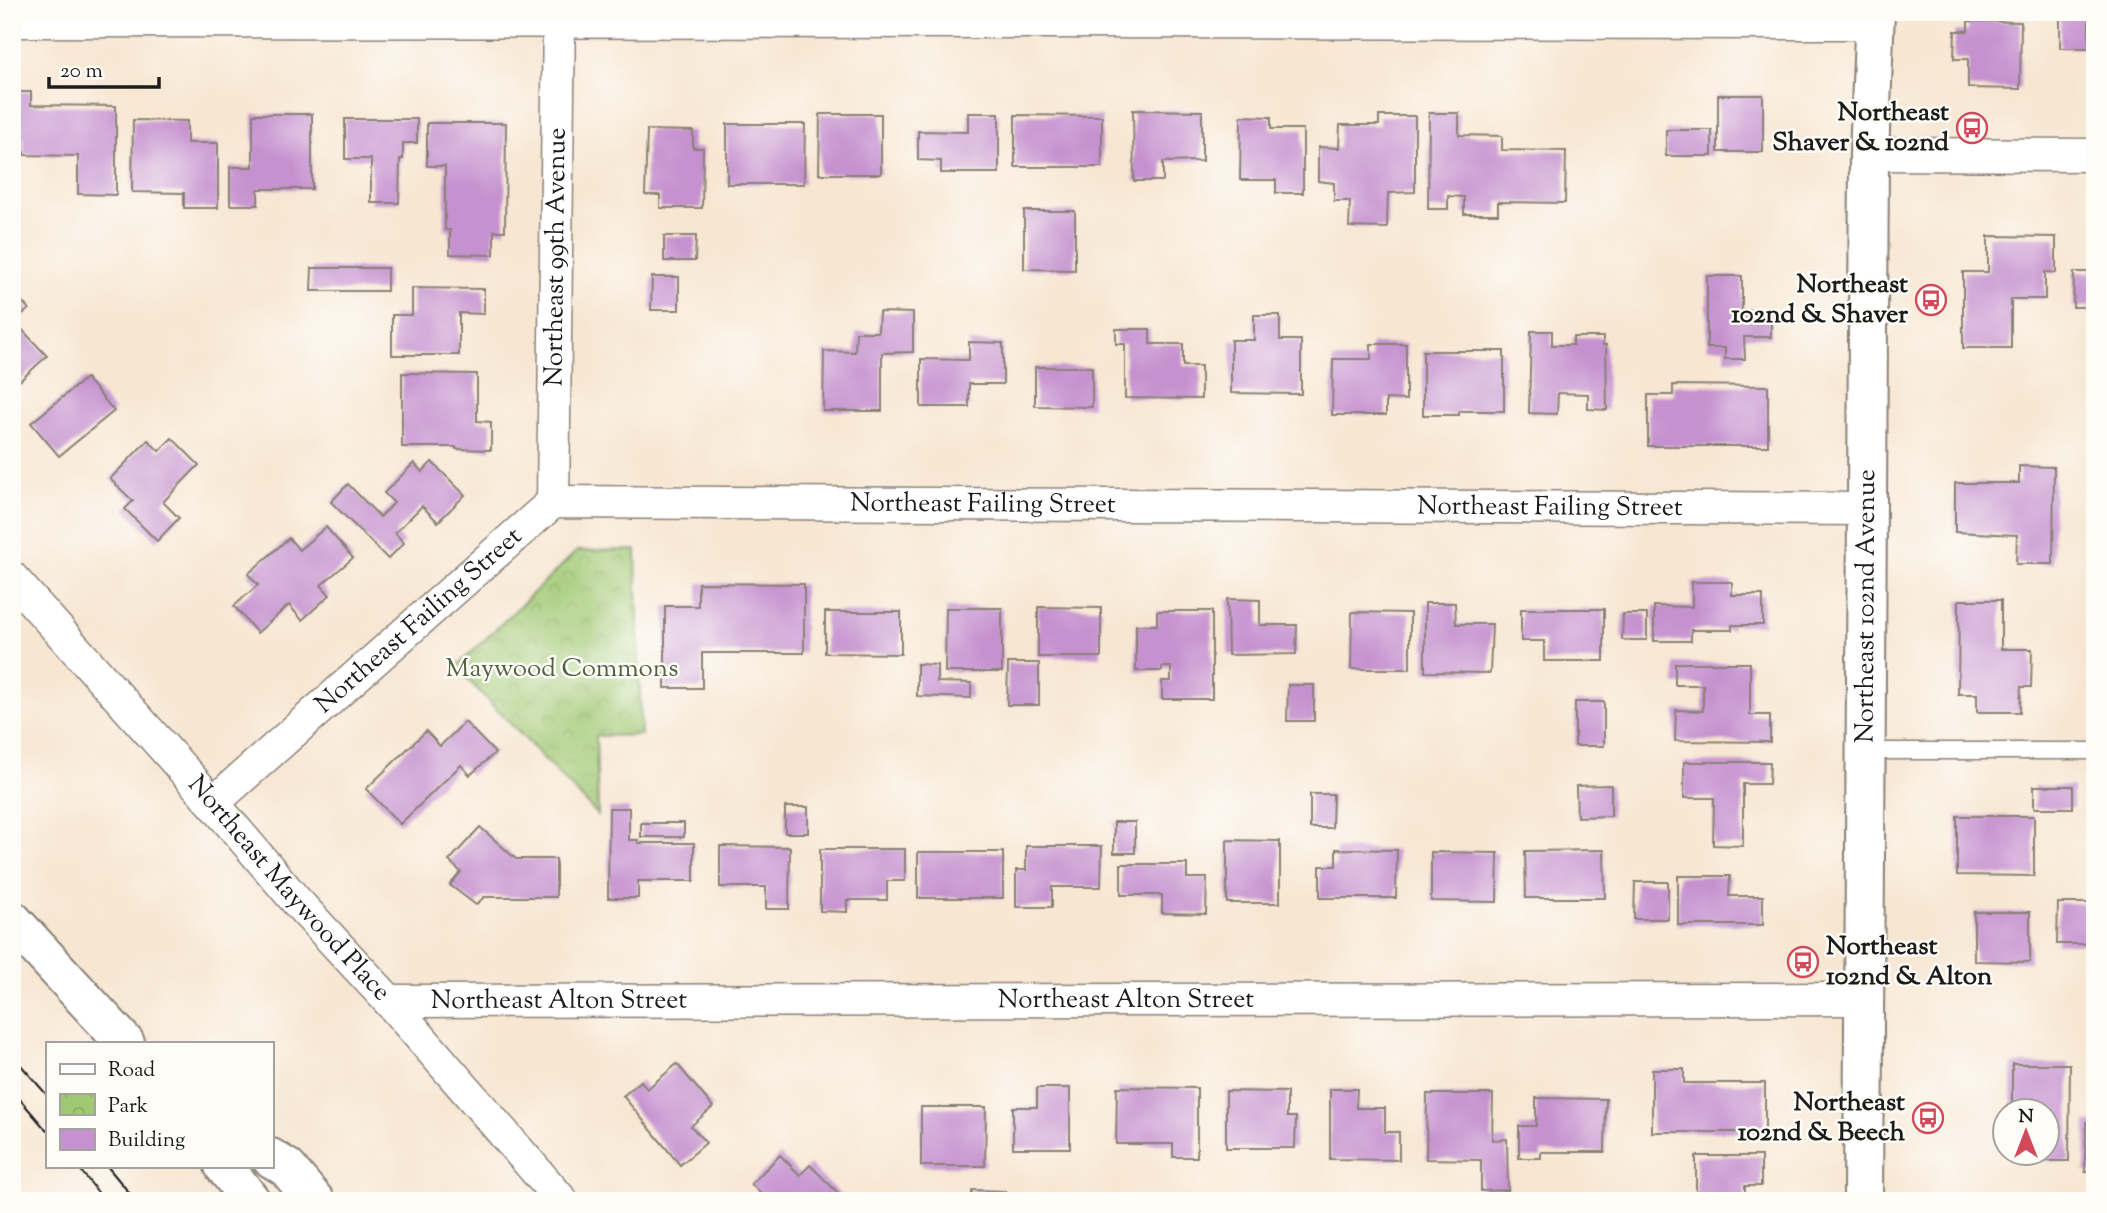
<svg xmlns="http://www.w3.org/2000/svg" width="2107" height="1213" viewBox="0 0 2107 1213" font-family="'Sorts Mill Goudy',serif">
  <style>
    .park { fill: url(#park-crowns); stroke: #5e7248; stroke-width: 2 }
    .building { fill: #c591cf }
    .lines { fill: none; stroke-linecap: round; stroke-linejoin: round }
    .service-casing { stroke: #8a8177; stroke-width: 19 }
    .minor-casing { stroke: #8a8177; stroke-width: 35 }
    .secondary-casing { stroke: #8a8177; stroke-width: 42 }
    .motorway-casing { stroke: #8a8177; stroke-width: 42 }
    .service { stroke: #fff; stroke-width: 16 }
    .minor { stroke: #fff; stroke-width: 32 }
    .secondary { stroke: #fff; stroke-width: 38 }
    .motorway { stroke: #fff; stroke-width: 38 }
    .tram { stroke: #1c1c1c; stroke-width: 2 }
    .labels { text-anchor: middle; dominant-baseline: central; stroke-width: 5; stroke-linejoin: round; paint-order: stroke }
    .poi-label { font-size: 26px; font-weight: bold; fill: #1c1c1c; stroke: #fdfcf7; text-anchor: end }
    .street-label { font-size: 26px; fill: #1c1c1c; stroke: #fdfcf7 }
    .park-label { font-size: 26px; fill: #51613f; stroke: #fdfcf7 }
  </style>
  <defs>
    <pattern id="park-crowns" width="20" height="18" patternUnits="userSpaceOnUse" patternTransform="scale(1.75)"><rect width="20" height="18" fill="#a1c974"/><path d="M2 6a3 3 0 1 1 6 0M12 15a3 3 0 1 1 6 0" fill="none" stroke="#8aac64"/></pattern>
  </defs>
  <rect width="100%" height="100%" fill="#fdfcf7"/>
  <filter id="ink" filterUnits="userSpaceOnUse"><feTurbulence type="fractalNoise" baseFrequency=".0143" numOctaves="2"/><feDisplacementMap in="SourceGraphic" scale="14" xChannelSelector="R" yChannelSelector="G"/><feConvolveMatrix kernelMatrix="1 2 1 2 8 2 1 2 1" color-interpolation-filters="sRGB"/></filter>
  <filter id="wash" filterUnits="userSpaceOnUse"><feTurbulence type="fractalNoise" baseFrequency=".00686" numOctaves="4" result="noise"/><feDisplacementMap in="SourceGraphic" scale="28" xChannelSelector="R" yChannelSelector="G"/><feGaussianBlur stdDeviation="1.57" result="paint"/><feColorMatrix in="noise" values="0 0 0 0 0 0 0 0 0 0 0 0 0 0 0 0 0 1.4 0 .05"/><feComposite in="paint" operator="in"/></filter>
  <g filter="url(#wash)">
    <rect width="100%" height="100%" fill="#f7e6d2"/>
    <path class="park" d="M636 550 641 735 596 736 598 815 456 667 577 551Z"/>
    <g id="blocks">
      <g class="building">
        <rect x="2060" y="12" width="29" height="36"/>
        <path d="M1968 21 2021 22 2020 89 1968 88V59H1954L1955 31H1968Z"/>
        <path d="M12 92H31V105L116 106V195L78 194V156L24 155V137H12Z"/>
        <rect x="1718" y="95" width="45" height="57"/>
        <path d="M1133 110 1202 111V161L1163 162V181H1134Z"/>
        <path d="M968 113H999V173H941V161L918 160V131L968 132Z"/>
        <path d="M1429 113H1459V135L1502 136V150L1566 151 1565 203 1498 202V214H1464V197L1448 196V209H1428Z"/>
        <path d="M253 114H312V189H258V205H230V167H253Z"/>
        <path d="M820 114H881V174H819Z"/>
        <path d="M1015 115 1102 116V167H1015Z"/>
        <path d="M1241 116 1271 117V129H1303V193H1276V180H1240Z"/>
        <path d="M1379 116H1415V192L1388 193 1387 228 1349 227 1350 201H1334V183L1318 181V147L1339 148 1340 125H1379Z"/>
        <path d="M345 119H417V143H403V159H400L399 203H371V159H345Z"/>
        <path d="M133 120 187 121V143H218V208H184V193L132 192Z"/>
        <path d="M427 123H506L505 231H494V255L450 254V230H445V166H427Z"/>
        <path d="M727 124H805L804 184H727Z"/>
        <path d="M647 130 693 131V148H703L702 208H660V195H645Z"/>
        <rect x="1666" y="130" width="46" height="26"/>
        <path d="M1024 211H1075V270L1024 269Z"/>
        <path d="M664 236H696L695 261H664Z"/>
        <path d="M1988 236 2056 237V273L2045 272V299H2011V348H1963V272H1988Z"/>
        <path d="M312 268H387V291H311Z"/>
        <path d="M2074 272H2095V307H2073Z"/>
        <path d="M1707 276H1742V310L1771 311V337H1744L1745 359H1725V348H1707Z"/>
        <path d="M652 277H679V310H651Z"/>
        <path d="M412 288 484 289V314L459 313V355H392V315H412Z"/>
        <path d="M12 291 29 309 14 321 47 356 14 386 12 384Z"/>
        <path d="M879 312 913 313V352L882 353V411H823L824 351 855 352 856 332H878Z"/>
        <path d="M1254 315H1280V340H1301V394L1231 393V340H1254Z"/>
        <path d="M1116 329H1150V344H1183V366H1201V399L1125 398V344H1116Z"/>
        <path d="M1531 331H1552V345H1573V337H1603V345H1606L1607 410 1588 409V394L1558 393 1557 414 1529 413Z"/>
        <path d="M969 342 1003 343V384H969V407H921V359L969 360Z"/>
        <path d="M1371 344H1406V400L1386 399V415H1332L1333 359H1371Z"/>
        <path d="M1423 351H1504V411H1459V415H1423Z"/>
        <path d="M1035 367H1092V407L1035 406Z"/>
        <path d="M402 373 477 374V421L491 422V450L456 449V447H402Z"/>
        <path d="M86 378 114 411 59 456 31 423Z"/>
        <path d="M1673 385 1768 386V446H1648V395H1673Z"/>
        <path d="M172 438 199 465 163 502 179 518 157 541 125 509 133 501 110 479 148 440 159 451Z"/>
        <path d="M432 462 465 495 438 522 422 506 395 533 404 543 388 559 331 502 348 484 380 517 394 503 384 493 414 463 422 472Z"/>
        <path d="M2019 466 2054 467 2053 564H2016L2017 535 1955 532V483H2019Z"/>
        <path d="M326 527 353 558 321 585 330 595 302 620 289 605 257 633 234 606 258 585 248 574 289 538 299 550Z"/>
        <path d="M1692 582H1732V595H1763V625H1732V630H1691V641H1654V606L1692 607Z"/>
        <path d="M698 583 804 584V653H702V688H665V606H698Z"/>
        <path d="M1227 599 1260 600V625H1297L1296 654 1228 655Z"/>
        <path d="M1959 600H2001V649H2032L2031 687H2021L2020 712H1977V694H1958Z"/>
        <path d="M1425 603H1455L1456 624H1492L1490 673 1425 672Z"/>
        <path d="M1038 607 1101 608V657H1038Z"/>
        <path d="M946 608H1002V672H945Z"/>
        <path d="M1521 609H1604V661H1544V641H1521Z"/>
        <path d="M1157 611H1212V699H1162V681H1171V667H1162V671H1136V625H1157Z"/>
        <path d="M825 612H901V654L825 653Z"/>
        <path d="M1352 612 1410 613V669H1351Z"/>
        <path d="M1623 614H1647V640H1622Z"/>
        <path d="M1008 663H1039V705H1007Z"/>
        <path d="M1675 663H1750V715H1770V742L1675 741 1676 710 1703 711V685H1675Z"/>
        <path d="M917 664 937 665V682L971 683V698L917 696Z"/>
        <path d="M1288 685H1314V721H1287Z"/>
        <rect x="1575" y="702" width="29" height="44"/>
        <path d="M465 722 495 753 470 775 461 765 400 824 366 789 426 731 440 746Z"/>
        <path d="M1684 762H1770L1769 784H1743V846L1713 845 1714 798H1684Z"/>
        <path d="M1611 785V816L1577 817 1576 786Z"/>
        <rect x="2034" y="786" width="39" height="22"/>
        <path d="M1310 794H1333L1332 828H1310Z"/>
        <rect x="785" y="807" width="23" height="26"/>
        <path d="M609 808H629V840H638V843H694V881H638V898H608Z"/>
        <path d="M1957 816H2034V876L1957 875Z"/>
        <rect x="1114" y="822" width="21" height="31"/>
        <rect x="641" y="823" width="43" height="14"/>
        <path d="M480 827 516 859H556V897H484L476 905 450 885 461 872 449 861Z"/>
        <path d="M1227 840 1280 841V903H1227Z"/>
        <path d="M720 846 790 847 789 909H766V887H720Z"/>
        <path d="M1026 846H1102L1101 887H1052V907H1016V870H1026Z"/>
        <path d="M820 849H905V881H887V900H847V912L820 911Z"/>
        <path d="M1336 849 1397 850 1396 898H1320V866H1336Z"/>
        <path d="M1604 850 1605 898H1526L1525 851Z"/>
        <rect x="918" y="852" width="85" height="46"/>
        <path d="M1431 852 1498 853 1497 902 1431 901Z"/>
        <path d="M1121 864H1187V878H1207L1206 914 1162 913V895H1121Z"/>
        <path d="M1678 876H1730L1729 896H1763V925H1678Z"/>
        <path d="M1635 882H1668V919H1634Z"/>
        <path d="M2058 903H2094L2093 944H2057Z"/>
        <path d="M1974 912H2030V962L1974 961Z"/>
        <path d="M677 1064 713 1107 691 1126 706 1143 680 1165 623 1096 641 1081 647 1089Z"/>
        <path d="M2012 1064H2070L2069 1161H2011L2012 1154H2048V1112H2012Z"/>
        <path d="M1652 1069H1684V1083H1765V1132H1652Z"/>
        <path d="M1117 1087 1197 1088V1157H1173V1144H1116Z"/>
        <path d="M1037 1088H1070V1148H1013V1107H1037Z"/>
        <path d="M1330 1089H1357L1356 1108H1385V1132H1399V1160L1330 1159Z"/>
        <path d="M1226 1091 1287 1092V1117H1296L1295 1148H1226Z"/>
        <path d="M1427 1094H1493L1492 1140 1507 1139 1508 1190 1481 1191V1160L1426 1159Z"/>
        <path d="M1536 1098 1606 1099 1605 1152H1541V1158H1519V1126H1536Z"/>
        <path d="M921 1107H986L985 1166H921Z"/>
        <path d="M2086 1122H2095V1172H2085Z"/>
        <path d="M780 1155 800 1175 810 1165 846 1201H768L751 1184Z"/>
        <path d="M1696 1156H1761V1186H1745V1201H1696Z"/>
        <path d="M972 1190 1006 1191V1201H972Z"/>
      </g>
    </g>
  </g>
  <g filter="url(#ink)">
    <use href="#blocks" fill-opacity="0" stroke="#8a8177" stroke-width="2"/>
    <g class="lines">
      <g class="service-casing">
        <path id="service" d="M1865 751H2095"/>
      </g>
      <g class="minor-casing">
        <g id="minor">
          <path d="M12 21 1875 23"/>
          <path d="M1869 154 2095 155"/>
          <path id="s1" d="M553 502 559 12"/>
          <path id="s2" d="M12 578 213 803 298 903 389 1001 562 1201"/>
          <path id="s3" d="M213 803 553 502 1867 509"/>
          <path id="s4" d="M389 1001 1864 999"/>
        </g>
      </g>
      <g class="secondary-casing">
        <g id="secondary">
          <path id="s5" d="M1863 1201 1869 154 1875 12"/>
        </g>
      </g>
      <g class="motorway-casing">
        <g id="motorway">
          <path d="M12 920 125 1043"/>
          <path d="M271 1158 287 1168 315 1201"/>
          <path d="M224 1166 251 1201"/>
        </g>
      </g>
      <use href="#service" class="service"/>
      <use href="#minor" class="minor"/>
      <use href="#secondary" class="secondary"/>
      <use href="#motorway" class="motorway"/>
      <g class="tram">
        <path d="M12 1055 47 1095"/>
        <path d="M12 1090 47 1131"/>
        <path d="M77 1166 105 1201"/>
        <path d="M107 1166 136 1201"/>
      </g>
    </g>
  </g>
  <defs>
    <g id="bus-ring" transform="scale(1.575)"><circle r="9.5" fill="#fdfcf7" stroke="#d1495b" stroke-width="1.5"/><path d="M-5-6H5V4H4V6H2V4H-2V6H-4V4H-5ZM-3.5-4V0h7V-4ZM-3.5 1.2v1.5H-2V1.2ZM2 1.2v1.5H3.5V1.2Z" fill="#d1495b"/></g>
  </defs>
  <g fill-rule="evenodd">
    <use href="#bus-ring" x="1972" y="128"/>
    <use href="#bus-ring" x="1931" y="300"/>
    <use href="#bus-ring" x="1803" y="962"/>
    <use href="#bus-ring" x="1928" y="1118"/>
  </g>
  <g class="labels">
    <g class="poi-label">
      <text x="1949" y="113">Northeast<tspan x="1949" dy="30">Shaver &amp; 102nd</tspan></text>
      <text x="1908" y="285">Northeast<tspan x="1908" dy="30">102nd &amp; Shaver</tspan></text>
      <text x="1826" y="947" text-anchor="start">Northeast<tspan x="1826" dy="30">102nd &amp; Alton</tspan></text>
      <text x="1905" y="1103">Northeast<tspan x="1905" dy="30">102nd &amp; Beech</tspan></text>
    </g>
    <g class="street-label">
      <text stroke="none"><textPath href="#s1" startOffset="245">Northeast 99th Avenue</textPath></text>
      <text stroke="none"><textPath href="#s3" startOffset="884">Northeast Failing Street</textPath></text>
      <text stroke="none"><textPath href="#s3" startOffset="1451">Northeast Failing Street</textPath></text>
      <text stroke="none"><textPath href="#s5" startOffset="595">Northeast 102nd Avenue</textPath></text>
      <text stroke="none"><textPath href="#s3" startOffset="275">Northeast Failing Street</textPath></text>
      <text stroke="none"><textPath href="#s2" startOffset="416">Northeast Maywood Place</textPath></text>
      <text stroke="none"><textPath href="#s4" startOffset="170">Northeast Alton Street</textPath></text>
      <text stroke="none"><textPath href="#s4" startOffset="737">Northeast Alton Street</textPath></text>
    </g>
    <g class="park-label">
      <text x="562" y="669">Maywood Commons</text>
    </g>
  </g>
  <rect width="2107" height="1213" fill="none" stroke="#fdfcf7" stroke-width="42"/>
  <rect x="46" y="1042" width="228" height="126" fill="#fdfcf7" stroke="#a3a29f" stroke-width="2"/>
  <rect x="60" y="1064" width="35" height="10" fill="#ffffff" stroke="#a3a29f" stroke-width="2"/>
  <text x="108" y="1076" font-size="21" fill="#1c1c1c">Road</text>
  <rect x="60" y="1094" width="35" height="21" fill="url(#park-crowns)" stroke="#a3a29f" stroke-width="2"/>
  <text x="108" y="1112" font-size="21" fill="#1c1c1c">Park</text>
  <rect x="60" y="1129" width="35" height="21" fill="#c591cf" stroke="#a3a29f" stroke-width="2"/>
  <text x="108" y="1146" font-size="21" fill="#1c1c1c">Building</text>
  <g transform="translate(2026 1132)"><circle r="33" fill="#fdfcf7" stroke="#a3a29f" stroke-width="2"/>
  <path d="M0-5L12 26L0 18L-12 26Z" fill="#d1495b"/>
  <text y="-10" font-size="19" font-weight="bold" text-anchor="middle" fill="#1c1c1c">N</text>
  </g>
  <path d="M49 77v10h110v-10" fill="none" stroke="#1c1c1c" stroke-width="3.5"/>
  <text x="60" y="77" font-size="21" fill="#1c1c1c" stroke="#fdfcf7" stroke-width="5" paint-order="stroke">20 m</text>
</svg>
